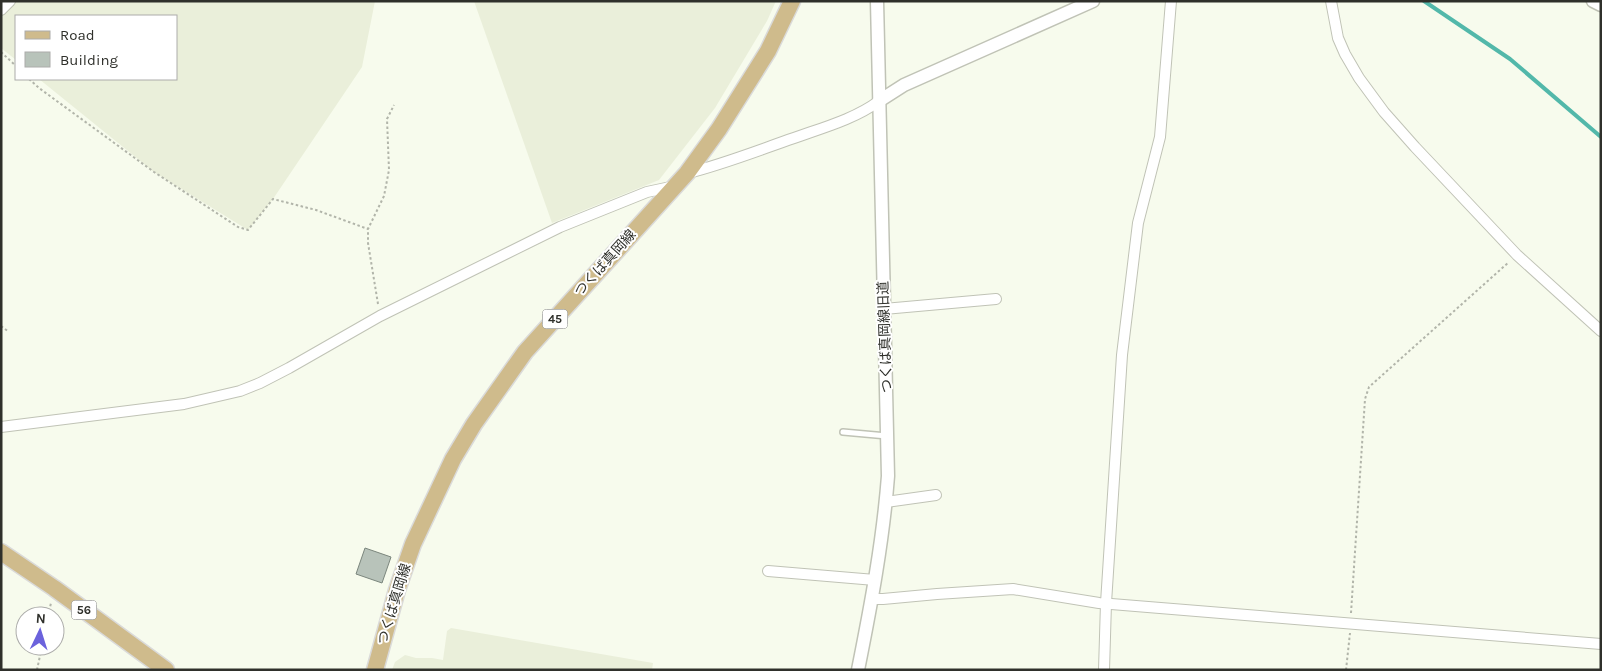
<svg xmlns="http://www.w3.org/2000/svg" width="1602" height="671" viewBox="0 0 1602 671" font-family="Karla,'Noto Sans JP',sans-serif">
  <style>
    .built { fill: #eaefda }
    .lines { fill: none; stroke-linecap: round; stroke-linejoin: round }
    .stream { stroke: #52b8aa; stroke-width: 4 }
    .building { fill: #b8c3ba; stroke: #7b867d }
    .service-casing { stroke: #c0c3b6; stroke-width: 8 }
    .minor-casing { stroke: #c0c3b6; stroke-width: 12 }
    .tertiary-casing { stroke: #c0c3b6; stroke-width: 15 }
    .primary-casing { stroke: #dadad9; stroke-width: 19 }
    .path { stroke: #b2b5aa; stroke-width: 2; stroke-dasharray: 2.5 2.5; stroke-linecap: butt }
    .service { stroke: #fff; stroke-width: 5 }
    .minor { stroke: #fff; stroke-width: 10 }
    .tertiary { stroke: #fff; stroke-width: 12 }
    .primary { stroke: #cfbb8c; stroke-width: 16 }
    .labels { text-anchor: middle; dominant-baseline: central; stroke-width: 4; stroke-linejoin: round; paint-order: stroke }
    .shield { fill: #fff; stroke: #6d6e6b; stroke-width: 1 }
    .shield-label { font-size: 12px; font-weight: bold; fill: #2f302b }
    .street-label { font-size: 14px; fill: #2f302b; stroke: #fff }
  </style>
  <rect width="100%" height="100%" fill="#f7fbed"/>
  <g class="built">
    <path d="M1 1H375L362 67 273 199 248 230 154 172 39 79H176V16H16V60L1 48Z"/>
    <path d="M474 1H776L767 21 715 108 659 180 552 223Z"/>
    <path d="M451 628 653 663 652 670H392L395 662 405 655 416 658H432L443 660 447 631Z"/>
  </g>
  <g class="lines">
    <path class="stream" d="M1424 1 1510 59 1601 137"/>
  </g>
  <path class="building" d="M365 548 391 557 382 583 356 574Z"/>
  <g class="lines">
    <g class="service-casing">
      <path id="service" d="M843 432 887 436"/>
    </g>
    <g class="minor-casing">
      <g id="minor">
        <path d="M1331 1 1338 38 1345 54 1359 78 1384 112 1415 147 1517 255 1601 331"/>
        <path d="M1 10 10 1"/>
        <path d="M688 173C724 164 759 150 794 138 822 128 855 119 879 101"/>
        <path d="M884 309 996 299"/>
        <path d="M1 427 184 404 240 391 260 383 289 368 380 316 560 227 647 192 675 186"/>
        <path d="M886 502 936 495"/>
        <path d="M768 571 875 580"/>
        <path d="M872 599H883L937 594 1013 589 1099 603 1601 644"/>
        <path d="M1104 670 1106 603 1122 355 1138 223 1160 137 1171 1"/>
      </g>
    </g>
    <g class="tertiary-casing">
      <g id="tertiary">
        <path d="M1593 1 1601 5"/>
        <path d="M879 101 904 85 1093 1"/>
        <path d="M858 670C871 605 883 541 888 476L877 1"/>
      </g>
    </g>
    <g class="primary-casing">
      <g id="primary">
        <path d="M1 552 54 588 166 670"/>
        <path d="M375 670 397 590 413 544 453 459 474 424 525 352 687 173 719 129 768 51 792 1"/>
      </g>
    </g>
    <g class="path">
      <path d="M1 52 16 66"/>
      <path d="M29 79 39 88 154 172 238 227 248 230 273 199 316 210 368 229"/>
      <path d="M378 304 368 243V229L384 196 389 170 387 119 394 105"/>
      <path d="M1 326 9 332"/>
      <path d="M1351 613 1365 399 1369 387 1509 262"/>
      <path d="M48 616 51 603"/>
      <path d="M37 670 42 646"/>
      <path d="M1346 670 1350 633"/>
    </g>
    <use href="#service" class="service"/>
    <use href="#minor" class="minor"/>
    <use href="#tertiary" class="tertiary"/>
    <use href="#primary" class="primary"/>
  </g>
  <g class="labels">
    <g class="shield">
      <rect x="542.5" y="309.5" width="25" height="19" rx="4"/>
      <rect x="71.5" y="600.5" width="25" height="19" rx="4"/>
    </g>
    <g class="shield-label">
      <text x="555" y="319">45</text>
      <text x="84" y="610">56</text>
    </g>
    <g class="street-label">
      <text transform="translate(605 263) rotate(-48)">つくば真岡線</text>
      <text transform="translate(885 337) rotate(-92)">つくば真岡線旧道</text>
      <text transform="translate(394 604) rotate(-73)">つくば真岡線</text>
    </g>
  </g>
  <rect width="1602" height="671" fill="none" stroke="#2f302b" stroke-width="5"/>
  <rect x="15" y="15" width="162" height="65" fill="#ffffff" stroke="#acacaa"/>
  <rect x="25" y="31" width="25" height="8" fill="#cfbb8c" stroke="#acacaa"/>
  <text x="60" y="40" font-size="15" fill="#2f302b">Road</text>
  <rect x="25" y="52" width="25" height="15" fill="#b8c3ba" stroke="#acacaa"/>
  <text x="60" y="65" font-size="15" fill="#2f302b">Building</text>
  <g transform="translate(40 631) rotate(4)"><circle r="24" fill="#ffffff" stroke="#acacaa"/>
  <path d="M0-4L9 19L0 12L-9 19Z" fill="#6b62dc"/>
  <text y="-8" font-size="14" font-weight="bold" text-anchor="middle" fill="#2f302b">N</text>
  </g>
</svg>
